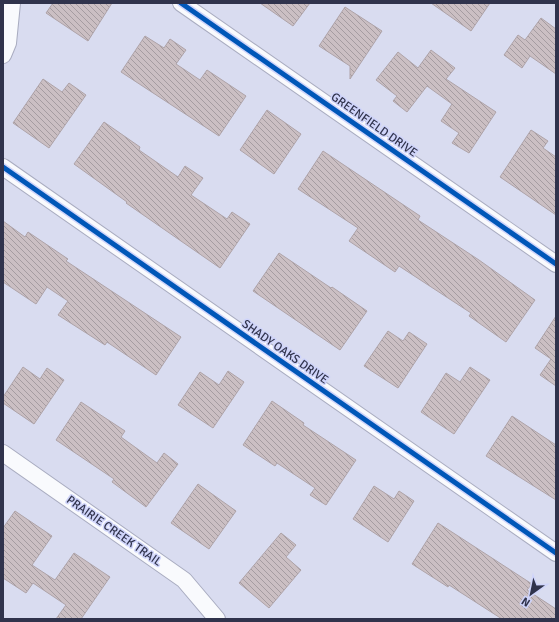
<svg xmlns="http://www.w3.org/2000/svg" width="559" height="622" viewBox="0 0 559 622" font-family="Signika,sans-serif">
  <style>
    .building { fill: url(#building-back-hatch); stroke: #aea3a8 }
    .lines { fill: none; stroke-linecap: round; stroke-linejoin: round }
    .minor-casing { stroke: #a9acc0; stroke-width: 18 }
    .minor { stroke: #f9fafd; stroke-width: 16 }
    .cycleway-casing { stroke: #cfd4fa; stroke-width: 8 }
    .cycleway { stroke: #0057b8; stroke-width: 5 }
    .labels { text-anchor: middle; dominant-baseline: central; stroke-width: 3; stroke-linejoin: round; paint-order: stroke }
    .street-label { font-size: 12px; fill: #30334c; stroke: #cfd4fa }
  </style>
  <defs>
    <pattern id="building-back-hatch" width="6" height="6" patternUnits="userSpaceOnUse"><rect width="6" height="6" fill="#cbbfc3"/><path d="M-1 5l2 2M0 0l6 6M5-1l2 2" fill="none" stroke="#a59ca1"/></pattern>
  </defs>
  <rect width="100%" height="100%" fill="#d9dcf0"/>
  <g class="building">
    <path d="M53 3H112L88 41 46 13Z"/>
    <path d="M260 3H310L293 26Z"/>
    <path d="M431 3H490L471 31Z"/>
    <path d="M345 7 382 31 350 79V66L319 46Z"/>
    <path d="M541 18 556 29V74L530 56 522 68 504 55 518 35 525 40Z"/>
    <path d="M145 36 164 48 170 39 186 50 176 64 200 80 207 70 246 96 219 136 121 72Z"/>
    <path d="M431 50 455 68 446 79 496 112 469 153 452 143 459 133 441 121 452 104 427 86 407 112 393 101 397 96 376 80 398 52 418 68Z"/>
    <path d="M43 79 62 92 69 83 86 95 49 148 13 123Z"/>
    <path d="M267 110 301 134 274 174 240 150Z"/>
    <path d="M104 122 140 147 139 150 178 177 185 166 203 178 191 195 227 219 232 212 250 224 220 268 126 203 127 202 74 164Z"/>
    <path d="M531 130 548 141 543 148 556 157V215L500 177Z"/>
    <path d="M323 151 420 216 418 220 479 260 535 300 506 342 469 316 471 313 399 266 395 272 349 241 358 228 298 189Z"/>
    <path d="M3 221 25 237 28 232 68 259 66 261 181 337 156 375 107 342 105 345 58 315 68 301 47 287 36 304 3 282Z"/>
    <path d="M279 253 331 288 332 287 367 311 340 350 253 291Z"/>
    <path d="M556 316V386L540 375 551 359 535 348Z"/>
    <path d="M388 331 403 341 409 332 427 344 398 388 364 366Z"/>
    <path d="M23 367 40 379 47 368 64 380 34 424 3 403V397Z"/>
    <path d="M470 367 490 380 454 434 421 412 446 373 460 382Z"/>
    <path d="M228 371 244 382 213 428 178 405 200 372 219 385Z"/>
    <path d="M272 401 304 423 303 425 356 460 326 505 310 495 315 488 277 463 275 466 243 445Z"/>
    <path d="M81 402 125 431 121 437 157 463 164 453 178 464 146 507 112 482 114 479 56 440Z"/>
    <path d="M512 416 556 445V500L486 456Z"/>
    <path d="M198 484 236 511 209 549 171 523Z"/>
    <path d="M374 486 394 499 399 491 414 501 388 542 353 519Z"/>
    <path d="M15 511 52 536 32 565 55 580 74 553 110 577 81 619H56L66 605 33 583 26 593 3 578V528Z"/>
    <path d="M438 523 532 584 527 590 556 609V619H502L449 585 448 587 412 564Z"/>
    <path d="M281 533 296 545 286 557 301 570 269 608 239 583Z"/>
  </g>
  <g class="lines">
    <g class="minor-casing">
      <g id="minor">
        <path d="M181 3 556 264"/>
        <path d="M3 55 8 43 12 3"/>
        <path d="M3 167 556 553"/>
        <path d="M3 453 184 580 217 619"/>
      </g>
    </g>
    <use href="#minor" class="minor"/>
    <g class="cycleway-casing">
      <g id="cycleway">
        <path d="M181 3 556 264"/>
        <path d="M3 167 556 553"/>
      </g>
    </g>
    <use href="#cycleway" class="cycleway"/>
  </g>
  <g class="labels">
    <g class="street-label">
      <text transform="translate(374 125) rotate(35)">GREENFIELD DRIVE</text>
      <text transform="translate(285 352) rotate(35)">SHADY OAKS DRIVE</text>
      <text transform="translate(114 531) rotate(35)">PRAIRIE CREEK TRAIL</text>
    </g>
  </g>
  <rect width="559" height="622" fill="none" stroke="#30334c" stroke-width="8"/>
  <g transform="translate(531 594) rotate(213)" stroke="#cfd4fa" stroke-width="3" paint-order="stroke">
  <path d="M0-3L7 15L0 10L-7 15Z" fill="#30334c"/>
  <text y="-6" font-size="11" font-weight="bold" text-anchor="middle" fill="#30334c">N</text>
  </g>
</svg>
